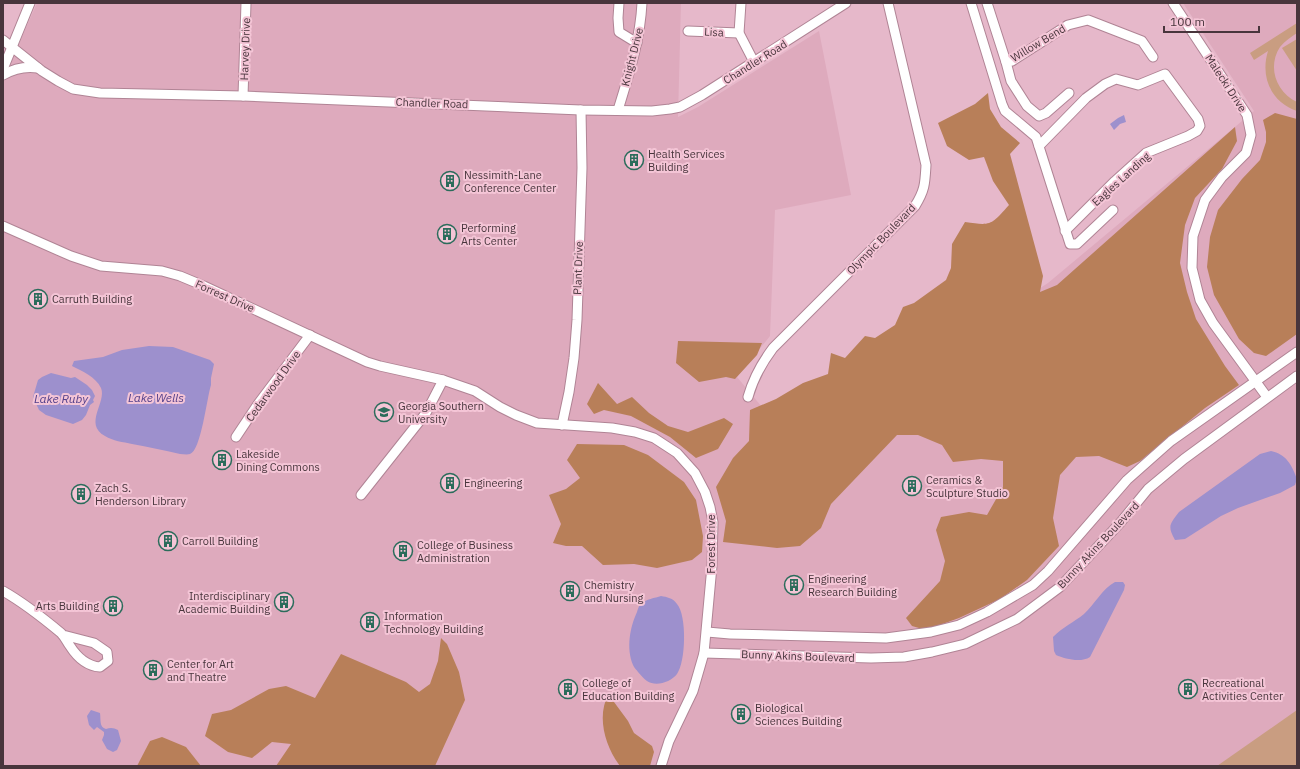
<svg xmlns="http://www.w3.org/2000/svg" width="1300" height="769" viewBox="0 0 1300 769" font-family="'IBM Plex Sans',sans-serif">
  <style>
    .built { fill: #deaabd }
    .green { fill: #c99d81 }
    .forest { fill: #b87f59 }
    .water { fill: #9d90cd }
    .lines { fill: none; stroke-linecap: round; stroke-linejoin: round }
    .minor-casing { stroke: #b08495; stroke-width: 11 }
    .minor { stroke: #fff; stroke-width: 9 }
    .labels { text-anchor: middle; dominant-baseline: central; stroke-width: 4; stroke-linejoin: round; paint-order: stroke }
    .street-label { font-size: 11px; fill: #48353c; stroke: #f4c5d6 }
    .poi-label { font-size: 11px; fill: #48353c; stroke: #f4c5d6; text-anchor: start }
    .water-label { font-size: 12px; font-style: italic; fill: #54408a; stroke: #f4c5d6 }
  </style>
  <rect width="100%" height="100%" fill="#e6b8ca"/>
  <path class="built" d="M37 3H681L678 117 698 107 819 31 851 195 775 210 770 336 737 377 795 447 1048 283 1254 111 1183 3H1297V766H3V50L13 57Z"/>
  <g class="green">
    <path d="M1297 23V33C1291 37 1285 41 1280 47 1267 67 1276 92 1297 102V111C1271 102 1260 77 1268 51L1254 60 1250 53Z"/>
    <path d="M1297 39V71L1282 48Z"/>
    <path d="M1297 710V766H1217Z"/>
  </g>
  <g class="forest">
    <path d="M988 93 990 109 1001 127 1020 143 1010 154 1043 276 1040 292 1057 285 1235 127 1237 141 1222 169 1195 198 1185 225 1180 263 1187 292 1196 319 1225 366 1239 385 1205 408 1140 461 1127 467 1099 456 1076 457 1060 475 1053 518 1059 546 1027 580 1000 599 959 618 926 630 912 626 906 618 940 581 945 561 936 530 941 517 969 512 987 515 1003 487V461L981 459 953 462 942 445 918 435H897L831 504 821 528 800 546 777 548 723 542 726 521 716 487 733 458 749 441 750 410 776 399 803 383 828 374 831 353 845 358 865 336 875 338 895 325 903 307 914 303 946 280 951 268 952 244 965 222C992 226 991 225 1009 205L993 181 984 157 969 160 947 146 938 123 975 104Z"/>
    <path d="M1275 113 1297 119V334L1266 356 1254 353 1239 339 1214 295 1207 267 1210 237 1218 210 1242 179 1260 160 1266 142V132L1263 120Z"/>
    <path d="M678 341 762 343 757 355 735 379 726 377 699 382 676 363Z"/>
    <path d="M598 383 617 404 632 397 649 413 668 426 688 432 724 418 733 424 718 449 696 458 670 437 631 416 604 410 594 414 587 404Z"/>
    <path d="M577 444 624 445 648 455 684 482 696 500 703 536 702 552 692 560 657 568 634 564 603 565 582 546H566L553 543 561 524 549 495 566 489 580 478 567 460Z"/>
    <path d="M441 638 447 644 459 672 465 700 435 766H276L291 744 272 742 252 758 228 752 205 736 212 714 231 710 269 689 286 686 315 698 341 654 406 682 419 692 430 684 438 661Z"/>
    <path d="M609 693 614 702 628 721 634 733 652 746 654 752 650 766H620C605 746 596 716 609 693Z"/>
    <path d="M162 737 186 747 201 766H137L150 741Z"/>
  </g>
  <g class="water">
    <path d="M1124 115 1126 122 1120 124 1114 130 1110 124 1118 118Z"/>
    <path d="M149 346 173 347 210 360 214 364 211 378V385C207 397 201 451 190 454 187 455 183 454 180 454 164 450 148 447 132 444 123 442 113 441 105 436 83 424 107 402 101 388 96 377 82 371 72 366L74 361 103 357 122 350Z"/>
    <path d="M51 373 71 378 75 377 87 385 92 390 95 396 93 400 94 402 90 405 86 415 82 420 73 424 46 415 39 410 33 397 38 380 42 377Z"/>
    <path d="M1271 451C1286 454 1292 465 1297 479L1295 485 1280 493 1238 508 1221 516 1185 539 1175 540C1167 526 1170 524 1179 512L1260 454Z"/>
    <path d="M1115 582H1123L1125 585 1124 590 1090 657C1081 663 1065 659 1056 655L1054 651 1053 637C1063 627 1074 622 1084 614 1095 604 1102 589 1115 582Z"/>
    <path d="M661 596C667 597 673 598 677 604 687 615 686 662 677 674 671 682 656 687 647 681 644 679 641 675 638 672 637 670 634 668 633 665 626 648 630 627 637 612 638 609 639 605 641 604 646 599 655 598 661 596Z"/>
    <path d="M91 710 100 713C101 720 99 727 106 729 111 727 114 728 118 730L121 741 117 750 113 752 107 749 102 740 104 735V732L97 727 94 730 89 725 87 716Z"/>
  </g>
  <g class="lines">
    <g class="minor-casing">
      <g id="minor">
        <path d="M619 3 618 18 619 32 637 43"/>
        <path d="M741 3 739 33 754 62"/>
        <path d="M971 3 1002 104 1005 111 1036 137 1070 244H1077L1113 210"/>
        <path d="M987 3 1006 62 1011 81 1027 106 1039 116 1046 113 1069 93"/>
        <path d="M1173 3 1247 115 1251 135 1246 153 1222 177 1205 200 1193 236 1192 268 1200 300 1213 323 1267 397"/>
        <path d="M688 31 739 33"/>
        <path d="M3 40 42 71 58 81 73 89 100 93 243 96 581 110 652 111 670 109 680 107 702 95 846 3"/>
        <path d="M1006 62 1012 61 1068 25 1088 20 1142 41 1153 57"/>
        <path d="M3 69 30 3"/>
        <path d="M3 75C15 68 25 66 38 68"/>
        <path d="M243 96 246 3"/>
        <path d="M618 110C629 74 640 41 642 3"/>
        <path d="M1039 146 1086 98 1105 84 1116 79 1138 85 1165 74 1198 119 1200 126 1197 131 1188 136 1146 153 1115 181 1065 231"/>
        <path d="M3 226 71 256 101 266 162 271 180 276 204 286 367 362 380 366 443 380 475 391 500 407 516 415 537 423 612 428 635 432 654 438 677 453 695 473 705 492 710 507 713 522 712 566 704 653 693 691 669 741 661 766"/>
        <path d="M748 397C753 379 761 364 773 348L915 206C925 190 925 183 926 165L888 3"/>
        <path d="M562 425 569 392 574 358 577 320 582 168 581 110"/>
        <path d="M236 437 258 404 310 335"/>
        <path d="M361 495 426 413 443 380"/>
        <path d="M3 591C24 603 43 618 61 633 65 637 67 642 70 646 77 657 87 666 100 667L108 661 107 652 94 643 63 635"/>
        <path d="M707 632 730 634 886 638 931 632 959 625 987 612 1033 585 1048 571 1127 480 1171 441 1297 352"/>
        <path d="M704 653 871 658 904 657 932 652 965 644 1017 619 1060 587 1120 523 1148 489 1184 459 1297 376"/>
      </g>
    </g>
    <use href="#minor" class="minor"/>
  </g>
  <defs>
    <g id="building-ring" transform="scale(1)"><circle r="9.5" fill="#f4c5d6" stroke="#2b6c5b" stroke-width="1.5"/><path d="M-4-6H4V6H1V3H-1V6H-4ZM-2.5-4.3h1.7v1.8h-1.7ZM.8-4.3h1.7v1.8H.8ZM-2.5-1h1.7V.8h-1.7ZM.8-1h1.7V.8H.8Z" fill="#2b6c5b"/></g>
    <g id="university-ring" transform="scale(1)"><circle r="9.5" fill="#f4c5d6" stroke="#2b6c5b" stroke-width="1.5"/><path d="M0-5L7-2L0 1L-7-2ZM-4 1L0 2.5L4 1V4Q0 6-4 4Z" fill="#2b6c5b"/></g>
  </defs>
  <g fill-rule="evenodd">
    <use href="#building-ring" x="634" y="160"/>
    <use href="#building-ring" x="450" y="181"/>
    <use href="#building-ring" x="447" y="234"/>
    <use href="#building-ring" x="38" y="299"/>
    <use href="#university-ring" x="384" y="412"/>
    <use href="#building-ring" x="222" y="460"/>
    <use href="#building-ring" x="450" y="483"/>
    <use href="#building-ring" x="912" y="486"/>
    <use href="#building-ring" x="81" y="494"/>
    <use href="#building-ring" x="168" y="541"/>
    <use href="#building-ring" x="403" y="551"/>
    <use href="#building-ring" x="794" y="585"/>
    <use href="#building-ring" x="570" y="591"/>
    <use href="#building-ring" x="284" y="602"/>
    <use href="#building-ring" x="113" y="606"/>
    <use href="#building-ring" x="370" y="622"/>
    <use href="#building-ring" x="153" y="670"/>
    <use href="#building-ring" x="568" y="689"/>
    <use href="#building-ring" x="1188" y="689"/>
    <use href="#building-ring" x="741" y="714"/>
  </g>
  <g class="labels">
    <g class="street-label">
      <text transform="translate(714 32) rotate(3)">Lisa</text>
      <text transform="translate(1038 43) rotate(-31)">Willow Bend</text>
      <text transform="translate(245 49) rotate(-88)">Harvey Drive</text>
      <text transform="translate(632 57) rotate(-76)">Knight Drive</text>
      <text transform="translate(755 62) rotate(-32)">Chandler Road</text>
      <text transform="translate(1226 83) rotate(57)">Malecki Drive</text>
      <text transform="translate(432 103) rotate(2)">Chandler Road</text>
      <text transform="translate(1121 179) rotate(-42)">Eagles Landing</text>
      <text transform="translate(881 239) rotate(-46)">Olympic Boulevard</text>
      <text transform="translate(578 268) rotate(-88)">Plant Drive</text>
      <text transform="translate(225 296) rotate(24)">Forrest Drive</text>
      <text transform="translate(273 386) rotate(-54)">Cedarwood Drive</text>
      <text transform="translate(711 544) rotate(-90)">Forest Drive</text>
      <text transform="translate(1098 545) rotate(-47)">Bunny Akins Boulevard</text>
      <text transform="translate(798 656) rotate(2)">Bunny Akins Boulevard</text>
    </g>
    <g class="poi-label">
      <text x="648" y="154">Health Services<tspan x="648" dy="13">Building</tspan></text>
      <text x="464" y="175">Nessimith-Lane<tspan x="464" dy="13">Conference Center</tspan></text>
      <text x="461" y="228">Performing<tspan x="461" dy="13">Arts Center</tspan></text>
      <text x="52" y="299">Carruth Building</text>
      <text x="398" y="406">Georgia Southern<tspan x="398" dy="13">University</tspan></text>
      <text x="236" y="454">Lakeside<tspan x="236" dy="13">Dining Commons</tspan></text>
      <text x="926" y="480">Ceramics &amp;<tspan x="926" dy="13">Sculpture Studio</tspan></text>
      <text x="464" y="483">Engineering</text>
      <text x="95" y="488">Zach S.<tspan x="95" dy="13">Henderson Library</tspan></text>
      <text x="182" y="541">Carroll Building</text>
      <text x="417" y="545">College of Business<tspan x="417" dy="13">Administration</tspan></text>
      <text x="808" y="579">Engineering<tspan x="808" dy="13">Research Building</tspan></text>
      <text x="584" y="585">Chemistry<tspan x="584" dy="13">and Nursing</tspan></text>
      <text x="270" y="596" text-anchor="end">Interdisciplinary<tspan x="270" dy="13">Academic Building</tspan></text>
      <text x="99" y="606" text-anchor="end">Arts Building</text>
      <text x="384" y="616">Information<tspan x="384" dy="13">Technology Building</tspan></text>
      <text x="167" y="664">Center for Art<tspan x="167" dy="13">and Theatre</tspan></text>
      <text x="582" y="683">College of<tspan x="582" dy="13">Education Building</tspan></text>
      <text x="1202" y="683">Recreational<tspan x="1202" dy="13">Activities Center</tspan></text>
      <text x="755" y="708">Biological<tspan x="755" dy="13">Sciences Building</tspan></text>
    </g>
    <g class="water-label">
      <text x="156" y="397">Lake Wells</text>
      <text x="61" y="398">Lake Ruby</text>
    </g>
  </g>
  <rect width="1300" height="769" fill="none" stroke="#48353c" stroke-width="8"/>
  <path d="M1164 26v6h95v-6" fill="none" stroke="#48353c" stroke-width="2"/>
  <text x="1170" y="26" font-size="12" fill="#48353c" stroke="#f4c5d6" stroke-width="3" paint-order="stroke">100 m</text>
</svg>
